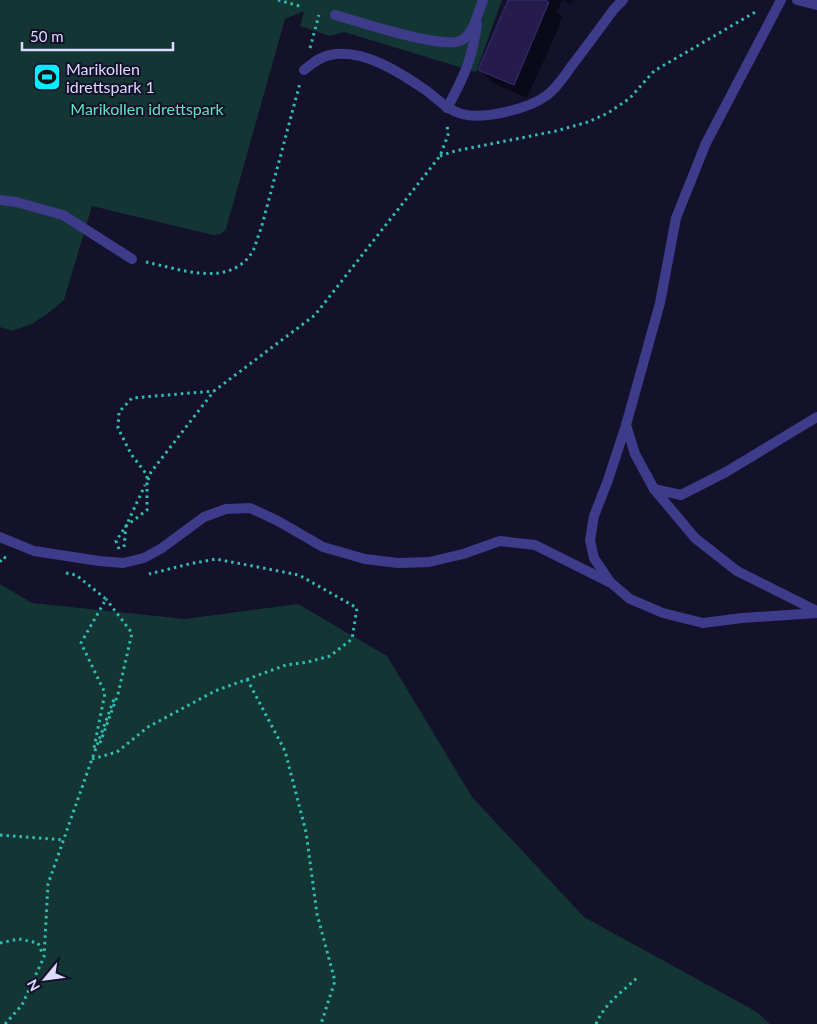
<svg xmlns="http://www.w3.org/2000/svg" width="817" height="1024" viewBox="0 0 817 1024" font-family="Lato,sans-serif">
  <style>
    .green { fill: #133533 }
    .shadow { fill: #0007 }
    .building { fill: #251c4c; stroke: #3b2e78 }
    .lines { fill: none; stroke-linecap: round; stroke-linejoin: round }
    .path { stroke: #2fbeb2; stroke-width: 3; stroke-dasharray: 2.5 4; stroke-linecap: butt }
    .service { stroke: #3d3b8a; stroke-width: 10 }
    .labels { text-anchor: middle; dominant-baseline: central; stroke-width: 4; stroke-linejoin: round; paint-order: stroke }
    .poi-label { font-size: 16px; fill: #dddaff; stroke: #14112b; text-anchor: start }
    .park-label { font-size: 16px; fill: #63e2bf; stroke: #14112b }
  </style>
  <rect width="100%" height="100%" fill="#14112b"/>
  <g class="green">
    <path d="M0 0H502L476 72 344 32 330 36 300 26 304 11 285 19 226 229 221 234 213 235 92 206 64 300 51 311 32 324 12 331 0 327Z"/>
    <path d="M0 584 32 603 185 619 298 604 387 656 472 797 584 917 757 1012 770 1024H0Z"/>
  </g>
  <path class="shadow" d="M510 0H573L571 4 562 0 557 12 562 16 557 31 527 98 493 83 480 70Z"/>
  <path class="building" d="M508 0H545L549 2 514 85 478 70Z"/>
  <g class="lines">
    <g class="path">
      <path d="M278 0 303 7"/>
      <path d="M310 48 319 15"/>
      <path d="M440 156 455 151 556 131 588 122 608 113 630 98 654 71 757 11"/>
      <path d="M146 262C180 269 230 289 253 251 256 244 258 236 261 229L300 83"/>
      <path d="M148 480 151 472 214 391 315 315 440 156 448 135 447 123"/>
      <path d="M124 547 126 526 145 485"/>
      <path d="M119 549 116 541 126 526 147 510V475L131 454 118 428 119 412 132 398 214 391"/>
      <path d="M0 562 3 557 9 559"/>
      <path d="M66 573 76 575 106 599 81 643 105 693 94 748"/>
      <path d="M247 679 285 751 306 832 317 914 335 981 321 1024"/>
      <path d="M100 743 118 694 132 633 106 599"/>
      <path d="M92 759 117 752 148 727 215 691 286 665 308 662 330 656 352 639 357 608 299 575 216 559 189 564 149 574"/>
      <path d="M0 835 64 840"/>
      <path d="M0 943 19 939 38 943 43 955"/>
      <path d="M5 1024 22 1005 44 957 48 884 92 759 114 699"/>
      <path d="M596 1024C604 1004 623 991 638 977"/>
    </g>
    <g class="service">
      <path d="M781 0 706 143 676 218 660 303 626 425 608 480 594 516 590 540 594 558 610 582 630 599 663 613 703 623 742 618 817 613"/>
      <path d="M797 0 817 5"/>
      <path d="M335 15C357 21 445 51 462 40 474 33 478 12 483 0"/>
      <path d="M304 70C312 64 319 57 330 55 363 48 401 73 427 91 439 100 447 110 462 114 483 120 528 109 546 96 557 88 565 75 573 64 587 46 600 28 614 9L623 0"/>
      <path d="M447 108C464 77 472 60 477 24"/>
      <path d="M0 200 16 202 63 215 132 259"/>
      <path d="M626 425 635 454 654 489 695 538 737 571 817 611"/>
      <path d="M654 489 681 495 726 472 817 417"/>
      <path d="M0 537 34 551 99 561 123 563 144 558 162 548 204 517 226 509 250 508 278 521 323 547 365 559 398 563 429 562 463 554 500 541 535 545 609 582"/>
    </g>
  </g>
  <defs>
    <g id="stadium-square" transform="scale(1.4375)"><rect x="-9" y="-9" width="18" height="18" rx="4" fill="#06ecff" stroke="#14112b"/><path d="M0-5a6.5 5 0 1 0 0 10a6.5 5 0 1 0 0-10ZM-3.5-1.8h7v3.6h-7Z" fill="#111"/></g>
  </defs>
  <g fill-rule="evenodd">
    <use href="#stadium-square" x="47" y="77"/>
  </g>
  <g class="labels">
    <g class="poi-label">
      <text x="66" y="68">Marikollen<tspan x="66" dy="18">idrettspark 1</tspan></text>
    </g>
    <g class="park-label">
      <text x="147" y="108">Marikollen idrettspark</text>
    </g>
  </g>
  <g transform="translate(45 979) rotate(241)" stroke="#14112b" stroke-width="4" paint-order="stroke">
  <path d="M0-4L9 19L0 12L-9 19Z" fill="#dddaff"/>
  <text y="-8" font-size="14" font-weight="bold" text-anchor="middle" fill="#dddaff">N</text>
  </g>
  <path d="M22 42v8h151v-8" fill="none" stroke="#dddaff" stroke-width="2.5"/>
  <text x="30" y="42" font-size="15" fill="#dddaff" stroke="#14112b" stroke-width="4" paint-order="stroke">50 m</text>
</svg>
